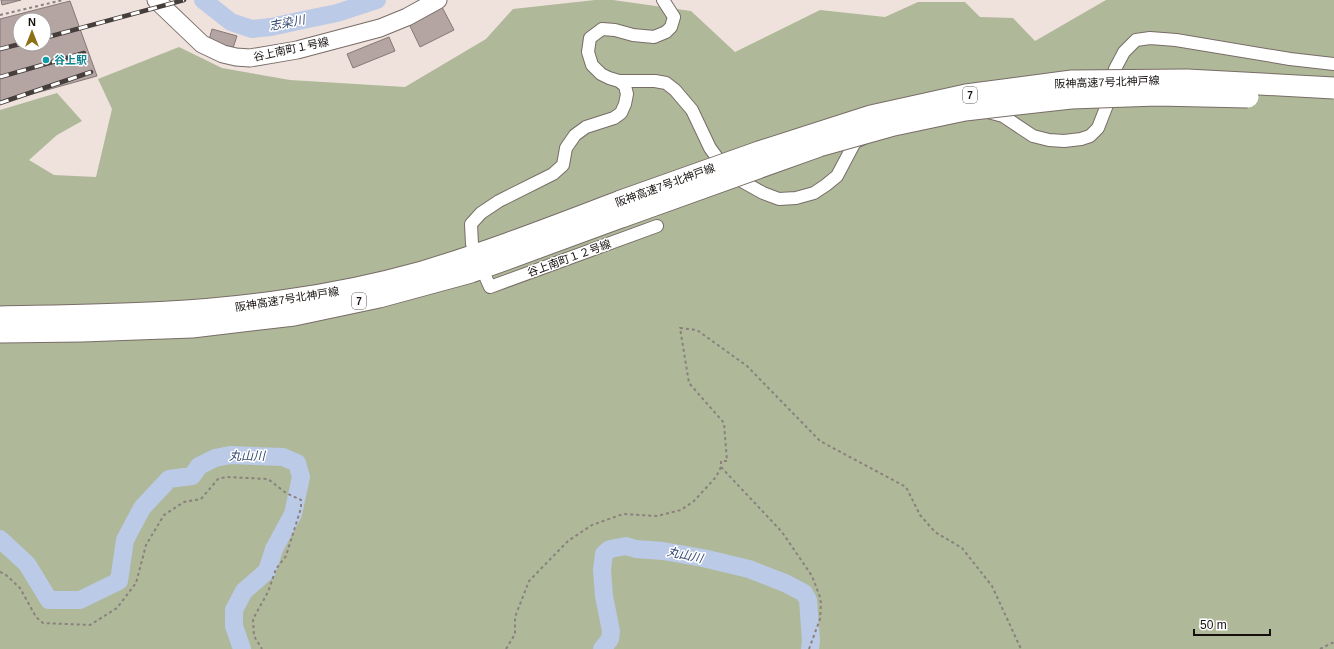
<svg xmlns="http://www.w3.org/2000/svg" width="1334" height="649" viewBox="0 0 1334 649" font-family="Arial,'Noto Sans JP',sans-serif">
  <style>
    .forest { fill: #afb899 }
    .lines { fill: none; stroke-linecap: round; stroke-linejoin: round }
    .river { stroke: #bbcae7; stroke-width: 18 }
    .building { fill: #b4a5a3; stroke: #857876; fill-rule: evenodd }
    .street-casing { stroke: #786c67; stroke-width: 14 }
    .secondary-casing { stroke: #786c67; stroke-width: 19 }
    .highway-casing { stroke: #786c67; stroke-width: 23 }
    .path { stroke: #8a807c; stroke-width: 2; stroke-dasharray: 3 3; stroke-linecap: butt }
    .street { stroke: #fff; stroke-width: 12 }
    .secondary { stroke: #fff; stroke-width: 17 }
    .highway { stroke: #fff; stroke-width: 21 }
    .rail-casing { stroke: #453e3b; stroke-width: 4.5 }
    .rail { stroke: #fff; stroke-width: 3; stroke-dasharray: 9; stroke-linecap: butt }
    .highway-bridge-casing { stroke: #786c67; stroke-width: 23; stroke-linecap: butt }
    .highway-bridge { stroke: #fff; stroke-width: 21 }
    .culture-dot { fill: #0f9aa8; stroke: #fff; stroke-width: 1.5 }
    .labels { text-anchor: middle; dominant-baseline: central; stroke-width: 3; stroke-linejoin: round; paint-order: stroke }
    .shield { fill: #fff; stroke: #5b5856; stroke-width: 1 }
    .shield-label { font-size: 10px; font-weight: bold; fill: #15100e }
    .street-label { font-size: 11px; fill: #15100e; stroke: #fff }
    .culture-label { font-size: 11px; font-weight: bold; fill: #0d838f; stroke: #fff; text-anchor: start }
    .water-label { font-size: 12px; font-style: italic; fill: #334770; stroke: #fff }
  </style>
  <rect width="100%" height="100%" fill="#efe1dc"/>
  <path class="forest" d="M595 0H613L691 11 735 52 820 10 885 17 918 2H965L980 17 1013 18 1035 41 1106 0H1334V649H0V110L57 93 82 121 57 135 29 160 54 175 96 177 112 109 98 79 179 47 222 68 290 80 405 87 486 39 513 9Z"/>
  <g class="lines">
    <g class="river">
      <path d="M203 0 231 22 252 29 271 27 303 20 337 13 377 0"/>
      <path d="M0 539 27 564 49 600H80L119 581 125 540 142 508 169 479 192 476 199 466 215 458 230 455 283 457 297 463 301 477 293 514 274 549 267 571 244 591 234 610V626L242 649"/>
      <path d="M602 649 610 639 611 631 604 596 602 570 604 554 610 549 626 546 636 549 663 551 703 558 749 569 785 583 804 593 808 600 811 641 810 649"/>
    </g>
  </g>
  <g class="building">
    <path d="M1 0H21L2 5Z"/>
    <path d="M70 1 97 76 0 103V19ZM20 20H44V44H20Z"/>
    <path d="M442 7 454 30 420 47 409 24Z"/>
    <path d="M212 29 237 36 233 48 209 40Z"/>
    <path d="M389 37 395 51 353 68 347 54Z"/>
  </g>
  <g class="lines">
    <g class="street-casing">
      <g id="street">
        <path d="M619 81H655L666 83 675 90 692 110 710 148 729 174 763 193 779 199 796 198 814 193 826 185 837 176 855 142 864 138"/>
        <path d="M988 112 1003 116 1033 136 1049 140 1064 141 1081 139 1090 136 1098 128 1107 105 1115 69 1124 52 1136 40 1150 38 1176 40 1290 59 1334 64"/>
        <path d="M472 244 471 224 481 213 499 201 553 174 563 165 566 148 575 135 586 127 614 118 621 113 625 104 627 94 625 86 619 81 609 78 601 74 592 65 588 52 590 38 602 29 615 30 633 35 654 37 666 32 671 27 674 17 663 0"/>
        <path d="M486 278 490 287 657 226"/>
      </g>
    </g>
    <g class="secondary-casing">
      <path id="secondary" d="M156 0 202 44 223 54 236 57 250 58 297 50 380 28 407 17 438 0"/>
    </g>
    <g class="highway-casing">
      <g id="highway">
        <path d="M0 317C96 315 192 315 287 300 331 294 379 284 422 272 489 252 555 226 621 201"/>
        <path d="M0 332 82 331 192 327 294 315 379 297 471 272 624 216"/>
      </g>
    </g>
    <g class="path">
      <path d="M0 15 63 0"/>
      <path d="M721 467 782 532 812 576 820 597 821 604 820 619 809 649"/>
      <path d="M0 572 5 574 20 588 36 617 43 623 90 625 117 608 136 583 146 545 164 515 184 502 201 499 218 479 226 477 268 479 286 493 301 500V508L286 556 276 569 268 592 253 619 254 636 262 649"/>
      <path d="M506 649 515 634V617L529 581 568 541 592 525 623 514 657 516 681 510 694 501 716 477 721 467V461H727L724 423 689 383 680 328 697 330 747 366 820 441 906 487 920 515 935 532 962 548 992 586 1021 649"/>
      <path d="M1320 649 1334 642"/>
    </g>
    <use href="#street" class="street"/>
    <use href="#secondary" class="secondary"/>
    <use href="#highway" class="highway"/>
    <g class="rail-casing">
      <g id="rail">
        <path d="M44 38 184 0"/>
        <path d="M0 49 20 44"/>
        <path d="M0 77 84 53"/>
        <path d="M0 103 91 72"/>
      </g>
    </g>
    <use href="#rail" class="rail"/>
    <g class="highway-bridge-casing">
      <g id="highway-bridge">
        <path d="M621 201 759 152 871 116 966 95 1072 81 1187 80 1334 88"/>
        <path d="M624 216 819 146 894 125 965 110 1071 98 1157 95 1248 97"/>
      </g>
    </g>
    <use href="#highway-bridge" class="highway-bridge"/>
  </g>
  <circle class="culture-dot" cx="46" cy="60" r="4"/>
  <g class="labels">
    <g class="shield">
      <rect x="963" y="87" width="14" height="16" rx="3"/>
      <rect x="352" y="293" width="14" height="16" rx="3"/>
    </g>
    <g class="shield-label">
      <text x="970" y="95">7</text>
      <text x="359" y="301">7</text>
    </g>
    <g class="street-label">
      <text transform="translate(291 49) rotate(-12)">谷上南町１号線</text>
      <text transform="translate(1107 82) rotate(-2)">阪神高速7号北神戸線</text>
      <text transform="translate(665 185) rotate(-20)">阪神高速7号北神戸線</text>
      <text transform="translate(569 258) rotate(-20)">谷上南町１２号線</text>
      <text transform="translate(287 299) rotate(-9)">阪神高速7号北神戸線</text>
    </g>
    <g class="culture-label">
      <text x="54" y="60">谷上駅</text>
    </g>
    <g class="water-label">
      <text transform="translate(287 23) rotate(-11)">志染川</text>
      <text x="247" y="456">丸山川</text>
      <text transform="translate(685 555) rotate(12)">丸山川</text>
    </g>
  </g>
  <g transform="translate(32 32)"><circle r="19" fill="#ffffff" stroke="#a19f9f"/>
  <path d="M0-3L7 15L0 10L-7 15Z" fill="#8e7014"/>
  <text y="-6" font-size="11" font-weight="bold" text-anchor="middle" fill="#15100e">N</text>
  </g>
  <path d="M1194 629v6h76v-6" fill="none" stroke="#15100e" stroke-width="2"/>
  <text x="1200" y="629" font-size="12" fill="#15100e" stroke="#ffffff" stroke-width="3" paint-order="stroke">50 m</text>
</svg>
